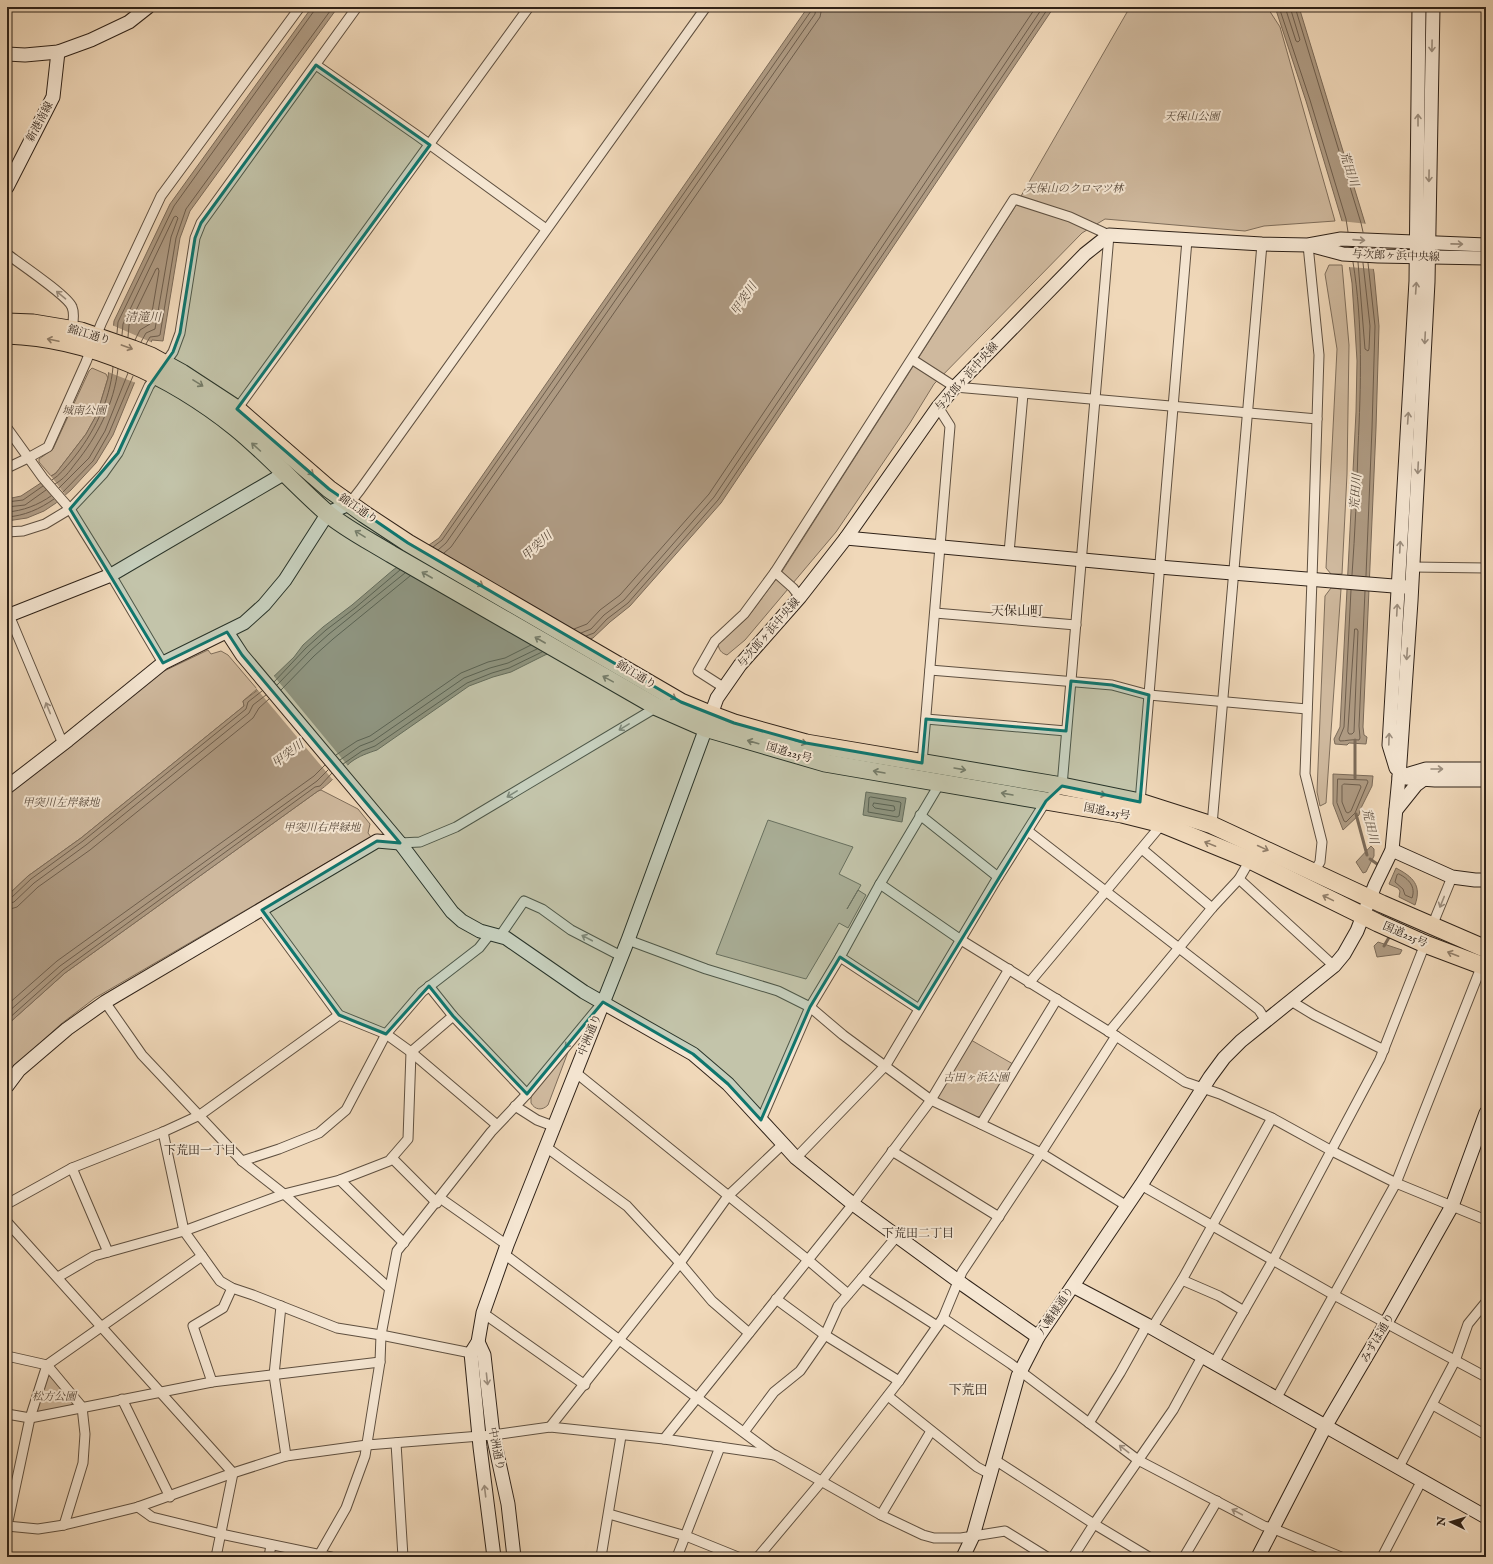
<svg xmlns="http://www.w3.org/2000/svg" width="1493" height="1564" viewBox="0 0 1493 1564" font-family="'IM FELL English','Noto Serif JP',serif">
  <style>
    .green { fill: #cfb99e; stroke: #7f6e5b }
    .water { fill: #ae9a82; stroke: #7b6a58 }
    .pier { fill: #f0d8b9 }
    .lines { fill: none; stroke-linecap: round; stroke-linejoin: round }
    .shore { stroke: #6e5e4d; stroke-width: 1 }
    .stream { stroke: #7b6a58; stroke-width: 3 }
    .street-casing { stroke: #5f5040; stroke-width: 11 }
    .secondary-casing { stroke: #2f2218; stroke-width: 15 }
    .highway-casing { stroke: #2f2218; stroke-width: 19 }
    .street { stroke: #f5e6d2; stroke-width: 9 }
    .secondary { stroke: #f5e6d2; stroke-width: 13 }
    .highway { stroke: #f0d8b9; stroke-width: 17 }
    .oneway { stroke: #9c8e7e }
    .oneway2 { stroke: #907d68 }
    .marked { fill: #0f766e; fill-opacity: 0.2; stroke: #0f766e; stroke-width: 3; stroke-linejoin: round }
    .labels { text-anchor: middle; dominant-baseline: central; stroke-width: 4; stroke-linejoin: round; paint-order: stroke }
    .park-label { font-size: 11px; font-style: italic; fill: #57483a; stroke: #f5e6d2 }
    .street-label { font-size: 11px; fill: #2f2218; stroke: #f5e6d2 }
    .water-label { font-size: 12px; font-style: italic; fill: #5b4c3d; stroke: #f5e6d2 }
    .neighbourhood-label { font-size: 12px; fill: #2f2218; stroke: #f5e6d2 }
    .quarter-label { font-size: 13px; fill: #2f2218; stroke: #f5e6d2 }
  </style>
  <rect width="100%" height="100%" fill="#f0d8b9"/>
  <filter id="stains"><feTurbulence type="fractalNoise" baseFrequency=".005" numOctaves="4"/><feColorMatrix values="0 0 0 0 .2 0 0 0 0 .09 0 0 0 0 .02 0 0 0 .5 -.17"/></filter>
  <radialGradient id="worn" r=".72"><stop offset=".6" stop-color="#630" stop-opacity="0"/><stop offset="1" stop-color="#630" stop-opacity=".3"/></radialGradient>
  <g class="green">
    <path d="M1130 7H1267L1280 27 1335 221 1264 226 1245 231 1105 219 1082 233 934 384 910 423 836 532 745 640 727 655C721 653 719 650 718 644L747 618 783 570 1013 210Z"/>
    <path d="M1329 265H1342L1349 345 1347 474 1342 574H1331L1326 568 1337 349 1325 274Z"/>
    <path d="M92 368 106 374 108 378 97 414 86 434 56 473 51 476 39 462V459L53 449 89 371Z"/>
    <path d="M1331 588 1341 589 1326 803 1320 806 1317 792 1325 596Z"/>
    <path d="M208 650 211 654 221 651 228 655 257 689 243 701 244 706 81 838 28 876 7 896V795L162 672Z"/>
    <path d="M321 790 358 809 370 824 368 833 371 837 95 998 61 1024 7 1073V1025L65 973 318 791Z"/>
    <path d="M768 820 853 847 839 874 861 885 847 909 858 890 866 895 848 928 839 923 806 979 716 954Z"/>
    <path d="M971 1040 1013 1064 981 1116 974 1118 938 1099 937 1095Z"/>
    <path d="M567 1051 568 1052 548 1105C542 1111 535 1110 531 1103V1096Z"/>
    <path d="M48 1376H53L73 1400 72 1405 40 1413 37 1410Z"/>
  </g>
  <g class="water">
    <path d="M312 7H338L190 211 180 238 163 341 152 340 113 435 96 463 71 490 56 503 44 511 27 518 7 521V499L21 496 56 473 86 434 97 414 108 378 114 321 170 204Z"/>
    <path d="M808 7H1054L721 503 630 606 610 622 593 638 545 655 511 672 493 677 469 686 377 750C368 753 359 756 351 762 345 767 323 790 318 791L65 973 7 1025V896L28 876 81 838 244 706 243 701 267 683 294 657 303 645 323 627 352 605 393 570 439 538Z"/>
    <path d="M1275 7H1299L1365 223 1374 273 1379 326 1376 428 1363 727 1364 735 1367 737 1366 744 1349 743 1347 745 1335 744 1334 739 1340 727 1356 412 1357 361 1355 328 1352 283 1342 221 1306 101Z"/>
    <path d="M1333 774 1373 776 1372 786 1360 810 1359 815 1343 830 1333 804Z"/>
    <path d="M866 792 906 798 902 822 863 815Z"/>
    <path d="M1371 846 1374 849V856L1366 872 1363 873 1356 862Z"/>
    <path d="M1396 868C1413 877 1422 885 1415 905L1399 897 1400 891 1398 888 1389 884Z"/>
    <path d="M1378 942 1402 950 1400 954 1377 957 1374 946Z"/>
  </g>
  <g class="pier">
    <path d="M1340 221 1368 224 1375 269 1348 267Z"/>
    <path d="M112 325 153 343 136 383 108 372 107 373Z"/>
    <path d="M50 475 67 497 58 504 41 483Z"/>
    <path d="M273 675 349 767 333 780 256 688Z"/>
  </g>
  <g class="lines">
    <g class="shore">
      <path d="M1279 7 1310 100 1346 219 1348 232"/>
      <path d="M1285 7 1296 41 1298 42 1300 40 1290 7"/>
      <path d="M1295 7 1361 223 1363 232"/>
      <path d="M1358 262 1365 349 1368 351 1369 349 1370 326 1363 263"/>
      <path d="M117 333 118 322 174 206 314 11 315 7"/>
      <path d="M122 335 123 324 174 217 176 216 178 218 171 237 155 329 146 333 141 342"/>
      <path d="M128 337 129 325 156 269 158 268 159 271 150 324 140 330 135 340"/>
      <path d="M146 344 150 337 158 336 160 335 176 238 186 209 333 7"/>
      <path d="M52 480C60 475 65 468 72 460 93 434 110 402 113 367"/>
      <path d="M55 484C64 479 69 472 75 464 97 437 114 404 118 369"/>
      <path d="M59 488 89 458 105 431 128 373"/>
      <path d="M63 492 93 461 109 433 133 376"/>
      <path d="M7 502 23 500 43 486"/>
      <path d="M7 507 25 505 46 490"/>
      <path d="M7 512C23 511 38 505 51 496"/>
      <path d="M7 517C24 516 40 509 54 499"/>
      <path d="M433 547 442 540 811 11V7"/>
      <path d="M438 550 446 543 815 14 816 7"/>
      <path d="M444 553 451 547 820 17 822 7"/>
      <path d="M1352 575C1355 533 1357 490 1358 447 1361 386 1363 323 1353 262"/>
      <path d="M1366 576 1372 428 1375 326 1368 263"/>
      <path d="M1351 590 1344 727 1339 739 1340 741C1346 741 1352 739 1359 740L1360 738 1359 726 1365 591"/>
      <path d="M574 629 587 624 600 610 620 595 709 494 1036 7"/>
      <path d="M1355 629H1357L1358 631 1354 732 1352 734H1349L1348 732Z"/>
      <path d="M581 633 591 629 604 615 624 600 714 497 1043 7"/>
      <path d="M586 636 594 633 607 619 628 603 718 500 1049 7"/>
      <path d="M274 682 306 648 326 630 355 608 400 570"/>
      <path d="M277 685 310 651 329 634 405 573"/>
      <path d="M281 690 314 656 333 639 410 576"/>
      <path d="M336 755 357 741 370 736 461 673 488 662 505 658 531 645"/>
      <path d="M340 760 360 746 373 741 464 678 490 668 508 663 537 649"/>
      <path d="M343 764 362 751 375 746 467 683 492 673 509 668 542 652"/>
      <path d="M1338 779 1367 780 1368 782 1355 813 1346 822 1344 821 1337 803Z"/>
      <path d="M1344 784 1360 785 1361 787 1351 811 1348 813 1346 812 1342 802V786Z"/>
      <path d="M871 797 900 802 901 803 899 816 897 817 868 812 869 798Z"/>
      <path d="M874 803 894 806 895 810 893 811 875 808 873 806Z"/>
      <path d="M1399 874C1409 879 1416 887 1412 898L1405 895 1403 889 1395 882 1397 875Z"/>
      <path d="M7 899 11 898 31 879 83 841 246 709 248 702 262 691"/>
      <path d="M7 904 14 902 34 883 86 845 249 713 253 705 266 695"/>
      <path d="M7 910 17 907 38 887 90 850 253 718 259 708 269 699"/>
      <path d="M7 1005 57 961 314 776 325 765"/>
      <path d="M7 1013 60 966 317 781 328 770"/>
      <path d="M7 1020 63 970 315 787 320 786 332 773"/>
    </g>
    <g class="stream">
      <path d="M1355 778V740"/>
      <path d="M1356 814 1367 855"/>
      <path d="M1370 859 1380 866"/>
      <path d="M1384 946 1391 934"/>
    </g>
    <g class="street-casing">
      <g id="street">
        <path d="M316 65 418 136 546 229"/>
        <path d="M1308 245 1319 355 1312 579 1305 774 1322 842 1320 862 1314 872"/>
        <path d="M7 254C19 263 68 296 72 307 75 314 73 322 72 329"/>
        <path d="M913 360 955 387 1317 419"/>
        <path d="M237 409 529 7"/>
        <path d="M7 428 43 478 70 509 111 575 163 663"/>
        <path d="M7 468 28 458 48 447 86 362 101 324 161 196 300 7"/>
        <path d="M349 504 360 490 706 7"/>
        <path d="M7 532 23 531 45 524 70 509 103 474 118 453 149 386 173 352 180 333 195 238 201 223 357 7"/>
        <path d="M1009 553 1023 394"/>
        <path d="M1413 567 1486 568"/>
        <path d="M775 572 793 588 800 597"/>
        <path d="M935 613 1076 625"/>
        <path d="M9 615 63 744"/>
        <path d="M930 670 1112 685 1149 695 1307 709"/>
        <path d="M723 687 698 671 715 641 744 614 775 572 1014 199 1070 217 1109 235 1062 786 1046 801 998 877 886 1065 796 1158"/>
        <path d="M926 719 1066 731"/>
        <path d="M922 763 950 426 938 407"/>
        <path d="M1140 802 1187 240"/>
        <path d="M920 815 998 877"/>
        <path d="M1212 825 1262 244"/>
        <path d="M1028 831 1259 1010 1266 1021"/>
        <path d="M400 843 420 842 456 827 657 707"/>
        <path d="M1142 849 1212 908"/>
        <path d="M1239 879 1334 966"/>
        <path d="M880 884 961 940 1116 1036 1185 1082 1220 1094 1272 1118 1332 1151 1396 1183 1486 1220"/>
        <path d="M262 910 339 1015 386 1034 411 1052 497 1125"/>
        <path d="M1432 926 1452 877"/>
        <path d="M500 936 524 901 542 909 571 930 621 956"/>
        <path d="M628 940 706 969 778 991 810 1007 843 1035 931 1100 1041 1153 1127 1206"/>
        <path d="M840 957 919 1009"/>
        <path d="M1029 983 1162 824"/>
        <path d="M429 986 453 1016 527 1094"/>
        <path d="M1291 1001 1314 1015 1384 1050"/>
        <path d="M105 1002 142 1055 242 1161 284 1194 389 1288"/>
        <path d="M1109 1032 1212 908 1239 879 1250 860"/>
        <path d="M575 1072 808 1260 848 1294"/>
        <path d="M515 1106 537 1120 553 1126"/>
        <path d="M761 1120 810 1007 840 957 880 884 940 783"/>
        <path d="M981 1124 1057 999"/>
        <path d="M163 1132 184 1231 220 1281 232 1288 253 1295 337 1328 381 1335 471 1353"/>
        <path d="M546 1147 627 1206 680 1263 712 1301 749 1333"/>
        <path d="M892 1151 999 1217"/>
        <path d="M392 1158 437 1203"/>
        <path d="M242 1161 279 1149 319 1133 346 1110 386 1034 422 992 479 948 490 934"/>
        <path d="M72 1168 108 1252"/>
        <path d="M340 1180 404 1243"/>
        <path d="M1141 1185 1334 1295 1486 1377"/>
        <path d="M440 1198 507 1245"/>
        <path d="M7 1204 72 1168 163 1132 200 1115 339 1015"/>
        <path d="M7 1222 233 1473 216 1557"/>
        <path d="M504 1254 774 1455"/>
        <path d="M58 1277 94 1256 184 1231 284 1194 340 1180 389 1161 408 1139 411 1052 453 1016"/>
        <path d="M862 1278 937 1326"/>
        <path d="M1182 1280 1219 1296 1244 1311"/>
        <path d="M776 1299 825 1335 899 1381"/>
        <path d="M281 1306 274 1375 286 1456"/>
        <path d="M483 1313 585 1385"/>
        <path d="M943 1318 1011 1364 1138 1460 1264 1526 1272 1528 1341 1557"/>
        <path d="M1152 1328 1182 1280 1272 1118"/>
        <path d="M7 1356 47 1365 82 1407 85 1434 83 1463 64 1525"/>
        <path d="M1214 1363 1273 1260 1380 1059 1425 944"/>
        <path d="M212 1382 193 1326 223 1308 232 1288"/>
        <path d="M888 1396 977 1467 990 1474"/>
        <path d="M122 1399 170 1497"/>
        <path d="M1276 1399 1396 1183 1482 965"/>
        <path d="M1433 1405 1486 1435"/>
        <path d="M7 1414 30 1418 212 1382 380 1362"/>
        <path d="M1089 1423 1120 1373 1147 1325"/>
        <path d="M550 1427 680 1263 728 1196 783 1144"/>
        <path d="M744 1432 774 1392 800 1371 825 1335 838 1306 862 1278 897 1236"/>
        <path d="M664 1439 853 1204 931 1100 1009 969"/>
        <path d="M396 1443 403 1557"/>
        <path d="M995 1460 1094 1524 1149 1557"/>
        <path d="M1399 1467 1455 1361 1468 1324 1486 1302"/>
        <path d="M138 1507 152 1517 221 1534 331 1557"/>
        <path d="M609 1514 686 1536 738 1557"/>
        <path d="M881 1515 931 1431"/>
        <path d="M7 1526 38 1529 64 1525 138 1507 233 1473 286 1456 367 1445 493 1435 550 1427 664 1439 775 1455 881 1515 923 1535 934 1538H961L1005 1531 1047 1557"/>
        <path d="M7 1526 30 1418 47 1365 202 1256"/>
        <path d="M269 1557 271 1545"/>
        <path d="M318 1557 346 1508 365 1456 380 1362 381 1335 397 1251 491 1132 527 1094 598 1008"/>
        <path d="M601 1557 621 1436"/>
        <path d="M677 1557 720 1447"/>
        <path d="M758 1557 821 1482 899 1381 943 1318 962 1272 1041 1153 1116 1036"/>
        <path d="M1073 1557 1094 1524 1173 1410 1202 1357"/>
        <path d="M1184 1557 1217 1501"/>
        <path d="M1382 1557 1422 1480"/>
      </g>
    </g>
    <g class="secondary-casing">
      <g id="secondary">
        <path d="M7 54 25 55 58 52 91 40 129 22 148 7"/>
        <path d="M7 187 53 97 58 52"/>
        <path d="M1313 246 1343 254 1378 256 1486 258"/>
        <path d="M846 538 1159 567 1406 587"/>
        <path d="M7 616 111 575 285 473"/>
        <path d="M227 632 242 655 400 843 452 912 462 921 480 931 506 938 584 992 693 1054 728 1084 796 1158 853 1204 965 1286 1038 1337"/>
        <path d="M1396 768 1389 745 1416 281 1419 7"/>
        <path d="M1399 777 1426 769H1486"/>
        <path d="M1406 778 1435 780H1486"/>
        <path d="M7 787 68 740 163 663 244 623 264 605 285 580 328 513 349 504"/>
        <path d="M1396 810 1416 785 1424 779"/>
        <path d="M1392 850 1452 877 1475 880H1486"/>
        <path d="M7 1086 19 1070 67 1029 105 1002 377 841 400 843"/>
        <path d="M1073 1286 1147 1325 1486 1517"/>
        <path d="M478 1342 484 1355 493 1435 508 1504 514 1557"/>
        <path d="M494 1557 480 1447 471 1353 478 1342 483 1313 507 1245 628 940 717 698 740 665 800 597 846 538 938 407 955 387 1085 254 1109 235 1262 244 1308 245 1341 239 1486 245"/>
        <path d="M963 1557 973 1536 1018 1376 1038 1337 1141 1185 1210 1077 1224 1058 1241 1041 1334 966 1344 954 1357 931 1375 885 1392 850 1399 777 1411 601 1428 282 1433 7"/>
        <path d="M1258 1557 1325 1427 1386 1323 1452 1206 1486 1113"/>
      </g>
    </g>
    <g class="highway-casing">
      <g id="highway">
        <path d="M7 322 33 323 81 331 133 349 151 356 182 373 237 409 329 489 364 514 408 543 681 702 710 714 734 723 806 743 1062 786 1140 802 1212 825 1382 904 1486 949"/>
        <path d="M7 335C91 338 171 376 236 428 268 454 296 486 327 513 346 529 370 541 391 554L657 707 705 728 825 763 1122 814 1162 824 1250 860 1378 923 1425 944 1486 967"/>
      </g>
    </g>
    <use href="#street" class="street"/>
    <use href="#secondary" class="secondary"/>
    <use href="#highway" class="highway"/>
  </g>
  <defs><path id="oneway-shaft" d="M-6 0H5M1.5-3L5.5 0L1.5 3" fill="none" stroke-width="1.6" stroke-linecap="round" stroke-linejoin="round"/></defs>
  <g class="oneway">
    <use href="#oneway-shaft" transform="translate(1432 46) rotate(91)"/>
    <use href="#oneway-shaft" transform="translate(1418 120) rotate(-90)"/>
    <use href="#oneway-shaft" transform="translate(1429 176) rotate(91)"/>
    <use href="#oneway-shaft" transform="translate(1359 240) rotate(4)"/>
    <use href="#oneway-shaft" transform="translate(1457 244) rotate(1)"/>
    <use href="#oneway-shaft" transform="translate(1416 288) rotate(-86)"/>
    <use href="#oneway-shaft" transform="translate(61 295) rotate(-140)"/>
    <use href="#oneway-shaft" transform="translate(1425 338) rotate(93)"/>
    <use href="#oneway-shaft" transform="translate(1408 418) rotate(-86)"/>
    <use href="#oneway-shaft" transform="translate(1418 468) rotate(93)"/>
    <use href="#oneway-shaft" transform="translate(1400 547) rotate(-87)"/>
    <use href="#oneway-shaft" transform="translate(1397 610) rotate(-87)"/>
    <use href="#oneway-shaft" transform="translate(1407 654) rotate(94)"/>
    <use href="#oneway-shaft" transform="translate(48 708) rotate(-112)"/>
    <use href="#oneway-shaft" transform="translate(624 727) rotate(149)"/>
    <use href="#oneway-shaft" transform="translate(1389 739) rotate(-88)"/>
    <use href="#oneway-shaft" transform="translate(1437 769)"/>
    <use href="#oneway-shaft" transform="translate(512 794) rotate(149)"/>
    <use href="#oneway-shaft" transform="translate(1442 902) rotate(112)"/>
    <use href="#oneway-shaft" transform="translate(587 938) rotate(-152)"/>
    <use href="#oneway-shaft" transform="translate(569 1043) rotate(130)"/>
    <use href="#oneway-shaft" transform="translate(487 1379) rotate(84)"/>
    <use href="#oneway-shaft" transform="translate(1124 1449) rotate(-142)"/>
    <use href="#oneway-shaft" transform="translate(485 1491) rotate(-97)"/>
    <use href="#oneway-shaft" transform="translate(1237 1512) rotate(-152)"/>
  </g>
  <g class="oneway2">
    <use href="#oneway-shaft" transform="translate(53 340) rotate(-168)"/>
    <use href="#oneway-shaft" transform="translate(127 347) rotate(20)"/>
    <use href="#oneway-shaft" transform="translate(198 383) rotate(32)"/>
    <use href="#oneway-shaft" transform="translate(256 447) rotate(-138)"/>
    <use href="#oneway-shaft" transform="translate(309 471) rotate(41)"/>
    <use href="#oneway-shaft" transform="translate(360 534) rotate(-148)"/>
    <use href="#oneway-shaft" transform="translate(427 575) rotate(-150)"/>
    <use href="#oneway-shaft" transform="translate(478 583) rotate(30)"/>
    <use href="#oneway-shaft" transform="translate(540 640) rotate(-150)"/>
    <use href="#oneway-shaft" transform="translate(608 679) rotate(-151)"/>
    <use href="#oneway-shaft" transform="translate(671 696) rotate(31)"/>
    <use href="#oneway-shaft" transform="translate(753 742) rotate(-164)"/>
    <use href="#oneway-shaft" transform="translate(801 742) rotate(15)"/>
    <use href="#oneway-shaft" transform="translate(960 769) rotate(10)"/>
    <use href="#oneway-shaft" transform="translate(879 772) rotate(-170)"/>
    <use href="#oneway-shaft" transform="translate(1007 794) rotate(-170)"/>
    <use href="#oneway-shaft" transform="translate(1100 794) rotate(11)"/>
    <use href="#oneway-shaft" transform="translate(1210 844) rotate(-158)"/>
    <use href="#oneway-shaft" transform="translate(1263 848) rotate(25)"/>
    <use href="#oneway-shaft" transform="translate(1328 898) rotate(-154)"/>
    <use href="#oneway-shaft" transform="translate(1453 954) rotate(-159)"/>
  </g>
  <path class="marked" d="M316 65 430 145 237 409 329 489 408 543 681 702 734 723 806 743 922 763 926 719 1066 731 1071 681 1112 685 1149 695 1140 802 1062 786 1046 801 919 1009 840 957 810 1007 761 1120 728 1084 693 1054 603 1002 527 1094 453 1016 429 986 386 1034 339 1015 262 910 377 841 400 843 242 655 227 632 163 663 70 509 118 453 149 386 173 352 180 333 195 238 201 223Z"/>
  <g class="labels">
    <g class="park-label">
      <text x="1192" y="117">天保山公園</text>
      <text x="1074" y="189">天保山のクロマツ林</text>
      <text x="84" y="411">城南公園</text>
      <text x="61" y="803">甲突川左岸緑地</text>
      <text x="322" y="828">甲突川右岸緑地</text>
      <text x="976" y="1078">古田ヶ浜公園</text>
      <text x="54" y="1397">松方公園</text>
    </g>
    <g class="street-label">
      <text transform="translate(40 122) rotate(-62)">新港南線</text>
      <text transform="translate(1396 256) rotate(2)">与次郎ヶ浜中央線</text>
      <text transform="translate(89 335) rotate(16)">錦江通り</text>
      <text transform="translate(967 377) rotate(-48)">与次郎ヶ浜中央線</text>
      <text transform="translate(358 509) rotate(34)">錦江通り</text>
      <text transform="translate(769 633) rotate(-49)">与次郎ヶ浜中央線</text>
      <text transform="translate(636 675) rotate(31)">錦江通り</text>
      <text transform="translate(789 753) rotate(16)">国道225号</text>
      <text transform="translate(1107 812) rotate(11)">国道225号</text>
      <text transform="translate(1405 935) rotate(23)">国道225号</text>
      <text transform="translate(590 1035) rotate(-68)">中洲通り</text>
      <text transform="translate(1056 1311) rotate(-56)">八幡様通り</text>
      <text transform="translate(1378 1338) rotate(-60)">みずほ通り</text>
      <text transform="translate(496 1449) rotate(79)">中洲通り</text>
    </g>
    <g class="water-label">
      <text transform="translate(1349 169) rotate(72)">荒田川</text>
      <text transform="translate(744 299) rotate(-56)">甲突川</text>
      <text x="143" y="317">清滝川</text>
      <text transform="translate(1356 492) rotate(-86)">荒田川</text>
      <text transform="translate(537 546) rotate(-42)">甲突川</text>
      <text transform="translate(288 754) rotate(-37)">甲突川</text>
      <text transform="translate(1370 826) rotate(77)">荒田川</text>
    </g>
    <g class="neighbourhood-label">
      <text x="200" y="1150">下荒田一丁目</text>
      <text x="918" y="1233">下荒田二丁目</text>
    </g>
    <g class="quarter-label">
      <text x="1017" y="611">天保山町</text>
      <text x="968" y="1390">下荒田</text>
    </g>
  </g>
  <rect width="1493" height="1564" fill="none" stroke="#f0d8b9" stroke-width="24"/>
  <rect x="8" y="8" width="1477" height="1548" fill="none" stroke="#2f2218" stroke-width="2"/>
  <rect x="12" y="12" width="1469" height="1540" fill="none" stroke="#2f2218"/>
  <g transform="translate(1451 1522) rotate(275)" stroke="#f5e6d2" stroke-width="3" paint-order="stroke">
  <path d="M0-3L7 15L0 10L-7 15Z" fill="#2f2218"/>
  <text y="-6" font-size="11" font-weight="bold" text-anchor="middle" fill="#2f2218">N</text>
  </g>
  <rect width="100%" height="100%" filter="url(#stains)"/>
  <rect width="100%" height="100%" fill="url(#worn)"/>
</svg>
